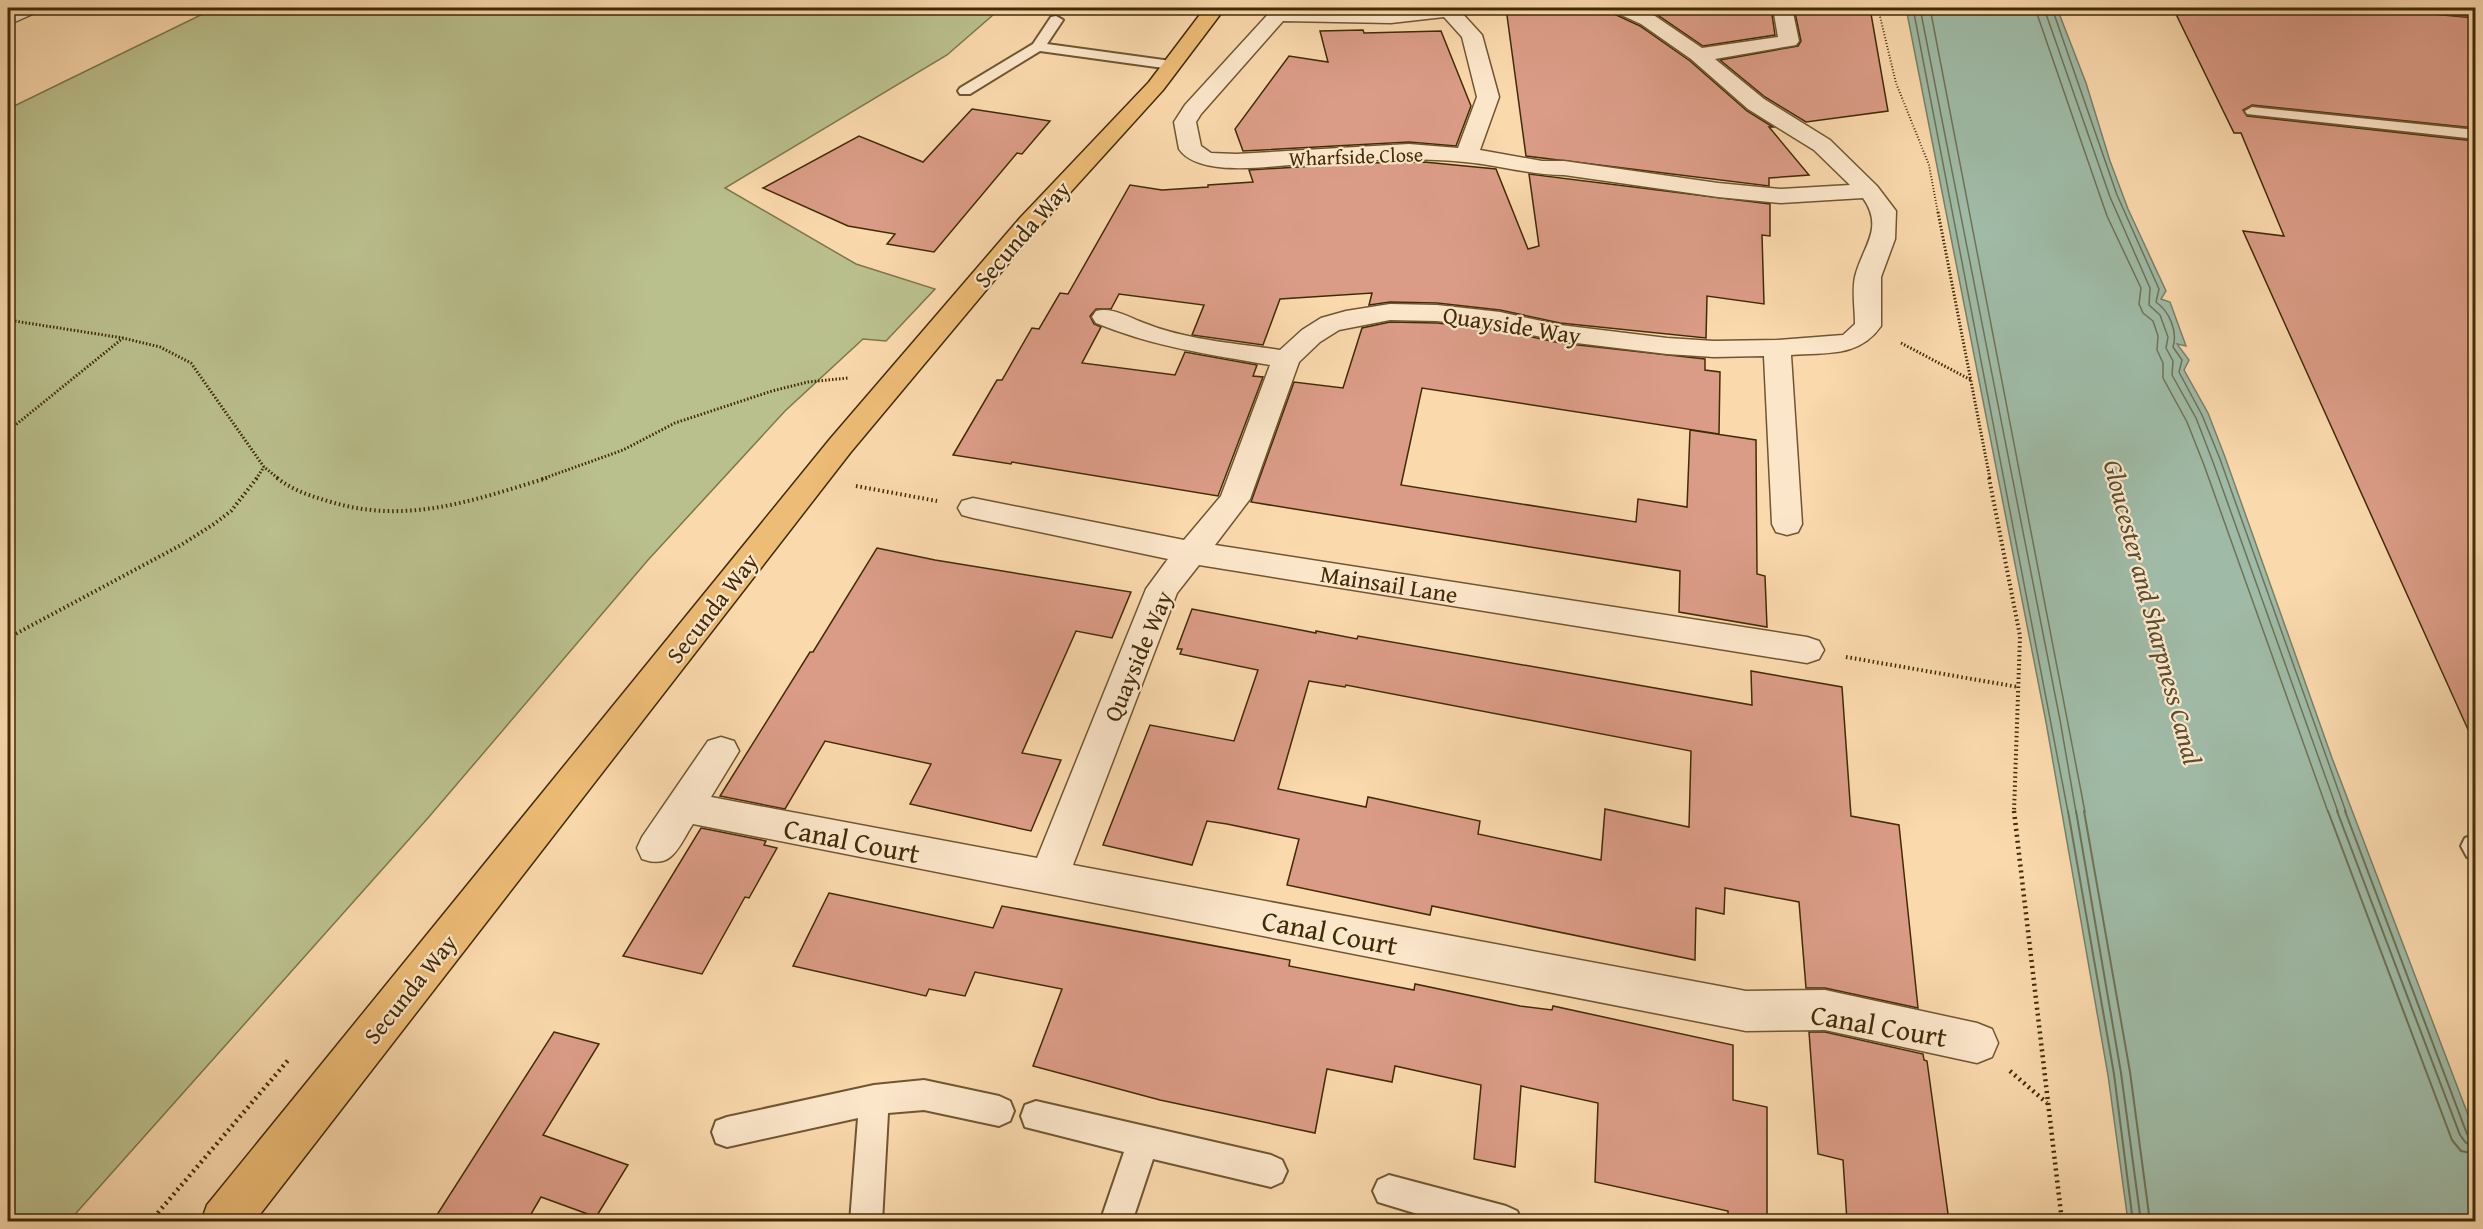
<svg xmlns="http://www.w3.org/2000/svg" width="2483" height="1229" viewBox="0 0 2483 1229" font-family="'Gentium Book Plus',serif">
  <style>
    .green { fill: #bac08d; stroke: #7e764a; stroke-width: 1.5 }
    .water { fill: #9fbaa6; stroke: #798166; stroke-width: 1.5 }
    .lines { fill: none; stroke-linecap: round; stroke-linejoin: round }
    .shore-far1 { stroke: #707256; stroke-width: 1.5 }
    .shore { stroke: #707256; stroke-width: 2 }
    .building { fill: #db9c87; stroke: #412b06; stroke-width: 1.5; fill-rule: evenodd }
    .service-casing { stroke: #6f5630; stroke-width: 4 }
    .minor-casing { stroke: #6f5630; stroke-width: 3 }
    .primary-casing { stroke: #412b06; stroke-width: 3 }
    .path-far3 { stroke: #412b06; stroke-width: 2; stroke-dasharray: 1 2; stroke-linecap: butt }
    .path-far2 { stroke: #412b06; stroke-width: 3; stroke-dasharray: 1.5 2; stroke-linecap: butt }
    .path-far1 { stroke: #412b06; stroke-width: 4; stroke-dasharray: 1.5 3; stroke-linecap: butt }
    .path { stroke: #412b06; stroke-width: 4.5; stroke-dasharray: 2 4; stroke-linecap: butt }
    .service { fill: #fce6ca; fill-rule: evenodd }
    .minor { fill: #fce6ca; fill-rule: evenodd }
    .primary { fill: #edbc76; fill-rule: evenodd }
    .labels { text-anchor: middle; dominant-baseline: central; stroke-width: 4.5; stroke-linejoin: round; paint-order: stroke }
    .far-street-label { font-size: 20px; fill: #412b06; stroke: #fce6ca }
    .street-label { font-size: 24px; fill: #412b06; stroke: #fce6ca }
    .water-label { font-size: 26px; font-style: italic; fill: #584f2e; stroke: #fce6ca }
    .near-street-label { font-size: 28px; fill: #412b06; stroke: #fce6ca }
  </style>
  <rect width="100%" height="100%" fill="#fad9ad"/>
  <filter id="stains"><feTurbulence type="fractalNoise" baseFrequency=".00333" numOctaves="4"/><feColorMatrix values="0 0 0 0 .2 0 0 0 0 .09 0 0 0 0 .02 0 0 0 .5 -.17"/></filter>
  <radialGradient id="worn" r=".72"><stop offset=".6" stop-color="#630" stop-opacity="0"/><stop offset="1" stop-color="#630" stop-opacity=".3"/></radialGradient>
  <path class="green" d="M215 8H1001L947 55 725 188 856 264 935 289 886 341 863 339 785 411 648 560 428 818 69 1221H8V109Z"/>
  <path class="water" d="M1906 8H2057L2086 83 2110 161 2128 209 2166 291 2161 299 2170 302 2186 346 2177 344 2189 360 2184 370 2208 413 2225 457 2332 758 2470 1120 2475 1142V1221H2128L2108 1075 2046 722Z"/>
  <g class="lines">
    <g class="shore-far1">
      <path d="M1913 8 2068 812"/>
      <path d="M1920 8 2060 720 2076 812"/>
      <path d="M1930 8 2085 812"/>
      <path d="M2035 8 2107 216 2141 288 2139 304 2143 313 2153 321 2158 336 2157 350 2163 363V378L2187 422 2204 465 2328 812"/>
      <path d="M2044 8 2110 197 2150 288 2149 305 2160 315 2168 337 2166 348 2173 361 2172 375 2196 418 2213 462 2338 812"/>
      <path d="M2052 8 2117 195 2159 289 2156 302C2169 311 2178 331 2173 347L2182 360 2179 372 2202 415 2220 459 2346 812"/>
    </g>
    <g class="shore">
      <path d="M2068 811 2114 1074 2133 1222"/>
      <path d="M2076 811 2121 1073 2141 1222"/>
      <path d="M2084 811 2130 1072 2150 1222"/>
      <path d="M2328 811 2452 1140 2461 1151 2476 1154"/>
      <path d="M2337 811 2460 1135 2466 1143 2476 1145"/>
      <path d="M2345 811 2467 1134 2476 1138"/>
    </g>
  </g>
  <g class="building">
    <path d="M1506 8H1610L1614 14 1640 26 1690 61 1747 111 1773 127H1769L1809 175 1769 178V186L1526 156Z"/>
    <path d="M1641 8H1771L1775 35 1703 46 1656 14Z"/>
    <path d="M1794 8H1870L1888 111 1806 122 1765 97 1720 60 1798 46 1801 41Z"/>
    <path d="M2173 8H2369L2475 18V128L2252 105 2243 110 2247 116 2475 141V745L2243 231 2284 236 2241 133H2234Z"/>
    <path d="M1363 30 1364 33 1441 31 1471 106 1456 146 1409 142 1243 151 1235 129 1289 56 1328 62 1320 31Z"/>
    <path d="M972 109 1050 121 1022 154 1017 153 934 252 887 244 895 234 848 226 763 188 859 136 923 162Z"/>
    <path d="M1424 162 1496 169 1528 249 1539 246 1529 174 1770 204V236L1762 235 1764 304 1707 296 1706 338 1560 323 1500 310 1437 303 1390 302 1369 305 1372 293 1280 299 1263 345 1192 335 1204 305 1119 294 1111 309H1096L1090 316 1094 324 1101 327 1082 363 1175 375 1185 352 1257 365 1253 376 1263 377 1218 496 1012 462 1011 464 953 455 997 380H1002L1032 328 1039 329 1060 293 1068 294 1130 185 1162 190 1208 187V185L1253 182 1249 170 1363 163Z"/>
    <path d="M1390 322 1437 323 1500 330 1560 343 1705 359V370L1720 372 1719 434 1422 388 1401 485 1636 522 1638 499 1687 507 1690 430 1756 440 1757 574 1765 576 1767 627 1679 612 1680 571 1251 502 1294 382 1343 388 1362 328Z"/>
    <path d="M877 548 935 560 1131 592 1112 638 1076 631 1022 753 1061 760 1031 831 910 804 931 764 825 741 785 809 720 796 810 652H813Z"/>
    <path d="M1192 609 1316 633V631L1357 639 1358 636 1752 705 1751 671 1842 687 1851 816 1899 825 1918 1008 1825 988H1806L1799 902 1725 888 1724 914 1696 908 1695 960 1432 906 1430 915 1287 885 1299 839 1227 824 1207 821 1192 865 1103 845 1150 725 1234 741 1258 670 1180 654 1182 649H1177ZM1309 681 1345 687 1346 685 1691 751 1689 827 1605 809 1601 860 1478 834 1480 821 1368 797 1366 807 1278 789Z"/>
    <path d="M701 828 766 841 764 845 777 848 749 898 745 897 702 974 623 956Z"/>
    <path d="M829 893 993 928 1002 906 1290 960 1289 966 1414 990 1415 984 1520 1006 1552 1010 1553 1006 1733 1045V1100L1767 1107V1221H1728V1211L1595 1182 1598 1103 1521 1086 1515 1167 1474 1159 1481 1085 1395 1066 1392 1082 1327 1069 1315 1133 1160 1100 1033 1066 1062 989 975 972 965 996 929 989 926 996 793 966Z"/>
    <path d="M554 1032 599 1044 543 1135 628 1165 596 1217 541 1197 527 1221H433Z"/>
    <path d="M1809 1032H1825L1923 1054 1924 1060 1927 1061 1949 1221H1847L1843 1160 1818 1154Z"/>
  </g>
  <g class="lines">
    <g class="service-casing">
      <g id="service">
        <path d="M2424 8H2476V16L2431 12Z"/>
        <path d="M1056 16 1063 20 1047 44 1171 61 1178 65 1171 69 1040 51 970 94H960L958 91 960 88 1033 44 1051 17Z"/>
        <path d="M2252 107 2476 130V139L2247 114 2245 111Z"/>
        <path d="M2474 835H2476V860L2467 857 2461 846 2465 838Z"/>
        <path d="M924 1080 999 1096 1010 1101 1014 1111 1010 1121 999 1126 924 1110 888 1113 882 1222H850L858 1118 727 1147 716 1143 712 1132 716 1121 727 1117 874 1085Z"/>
        <path d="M1036 1101 1271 1155 1282 1160 1287 1171 1282 1182 1271 1187 1153 1159 1132 1222H1100L1124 1152 1025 1127 1021 1116 1025 1105Z"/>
        <path d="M1389 1175 1506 1206 1517 1211 1522 1222H1444L1378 1202 1373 1191 1378 1180Z"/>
      </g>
    </g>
    <g class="minor-casing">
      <g id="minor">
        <path d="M16 8H40L37 12 8 25V12Z"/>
        <path d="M1431 8H1464L1461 12 1482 35 1499 97 1480 150 1542 161H1564L1718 183 1781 189 1850 185 1814 150 1748 109 1691 59 1641 24 1615 12 1612 8H1637L1655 16 1702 48 1778 37 1773 8H1792L1799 41 1796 45 1715 59 1764 99 1830 140 1877 186 1896 211 1895 239 1881 277V326C1859 358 1826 352 1791 355L1802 524 1798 532 1787 535 1776 532 1772 524 1764 356 1714 357 1667 354 1560 341 1500 328 1437 321 1390 320 1339 330 1320 342 1299 362 1250 499 1215 545 1807 637 1819 641 1824 650 1819 659 1807 663 1199 565 1177 593 1073 865 1746 991 1825 990 1977 1023 1992 1029 1998 1043 1992 1057 1977 1063 1825 1030 1746 1031 693 824C678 847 673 870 642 859L637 848 642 837 708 741 721 737 734 741 739 751 711 797 1037 858 1146 589 1168 559 973 518 962 515 958 508 962 501 973 498 1184 540 1221 496 1270 365C1207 354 1155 347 1096 323L1092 317 1096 311C1112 307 1128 317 1144 323 1186 340 1235 343 1280 350L1302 330 1321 318 1346 311 1390 304 1437 305 1500 312 1560 325 1667 338 1714 341 1777 340 1843 335 1855 324C1855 309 1852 291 1855 277 1862 247 1885 229 1863 198L1781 203 1718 197 1564 175C1530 175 1498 165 1465 162 1410 156 1356 161 1301 164 1269 166 1199 178 1179 149L1174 122 1185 105 1271 11 1278 9 1368 12ZM1444 17 1462 37 1477 97 1458 148 1409 144 1236 154 1211 153 1201 146 1196 122 1201 114 1283 21 1391 23Z"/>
      </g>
    </g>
    <g class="primary-casing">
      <path id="primary" d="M1205 8H1225L1163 90 1038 228 850 453 254 1222H201L207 1205 830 439 1020 218 1149 82Z"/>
    </g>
    <path class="path-far3" d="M1878 8 1896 83 1929 165 1938 213"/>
    <g class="path-far2">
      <path d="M1938 212 1990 479"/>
      <path d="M8 320 123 338 160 347 191 363 264 467 279 479"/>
      <path d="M1901 343 1971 380"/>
      <path d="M8 431 123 338"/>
      <path d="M256 479 264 467"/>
      <path d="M542 479 623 450 675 423 772 391 808 382 848 378"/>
    </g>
    <g class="path-far1">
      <path d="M277 478C294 491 311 496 331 502 408 525 474 500 547 478"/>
      <path d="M1989 478 2020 636 2014 812"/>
      <path d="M856 486 937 501"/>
      <path d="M8 638 181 545 214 524 231 511 257 478"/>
      <path d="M1846 657 2018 687"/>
    </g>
    <g class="path">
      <path d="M2014 811 2062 1222"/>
      <path d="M2010 1071 2047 1103"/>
      <path d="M150 1222 290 1058"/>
    </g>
    <use href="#service" class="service"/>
    <use href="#minor" class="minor"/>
    <use href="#primary" class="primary"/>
  </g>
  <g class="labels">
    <g class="far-street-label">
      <text transform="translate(1356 156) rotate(-2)">Wharfside Close</text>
    </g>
    <g class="street-label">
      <text transform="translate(1022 234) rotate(-49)">Secunda Way</text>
      <text transform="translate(1512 325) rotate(9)">Quayside Way</text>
      <text transform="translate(1389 584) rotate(9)">Mainsail Lane</text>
      <text transform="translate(712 608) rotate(-52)">Secunda Way</text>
      <text transform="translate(1138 656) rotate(-67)">Quayside Way</text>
      <text transform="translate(410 989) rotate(-51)">Secunda Way</text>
    </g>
    <g class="water-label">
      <text transform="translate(2153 612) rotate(75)">Gloucester and Sharpness Canal</text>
    </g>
    <g class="near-street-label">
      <text transform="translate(852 840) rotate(11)">Canal Court</text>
      <text transform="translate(1330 932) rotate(11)">Canal Court</text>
      <text transform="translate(1879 1025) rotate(10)">Canal Court</text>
    </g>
  </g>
  <rect width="2483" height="1229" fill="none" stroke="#fad9ad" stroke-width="30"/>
  <rect x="9" y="9" width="2465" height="1211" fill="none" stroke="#412b06" stroke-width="3"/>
  <rect x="15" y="15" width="2453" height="1199" fill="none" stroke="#412b06" stroke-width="1.5"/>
  <rect width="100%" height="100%" filter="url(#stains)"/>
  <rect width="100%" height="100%" fill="url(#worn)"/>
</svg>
